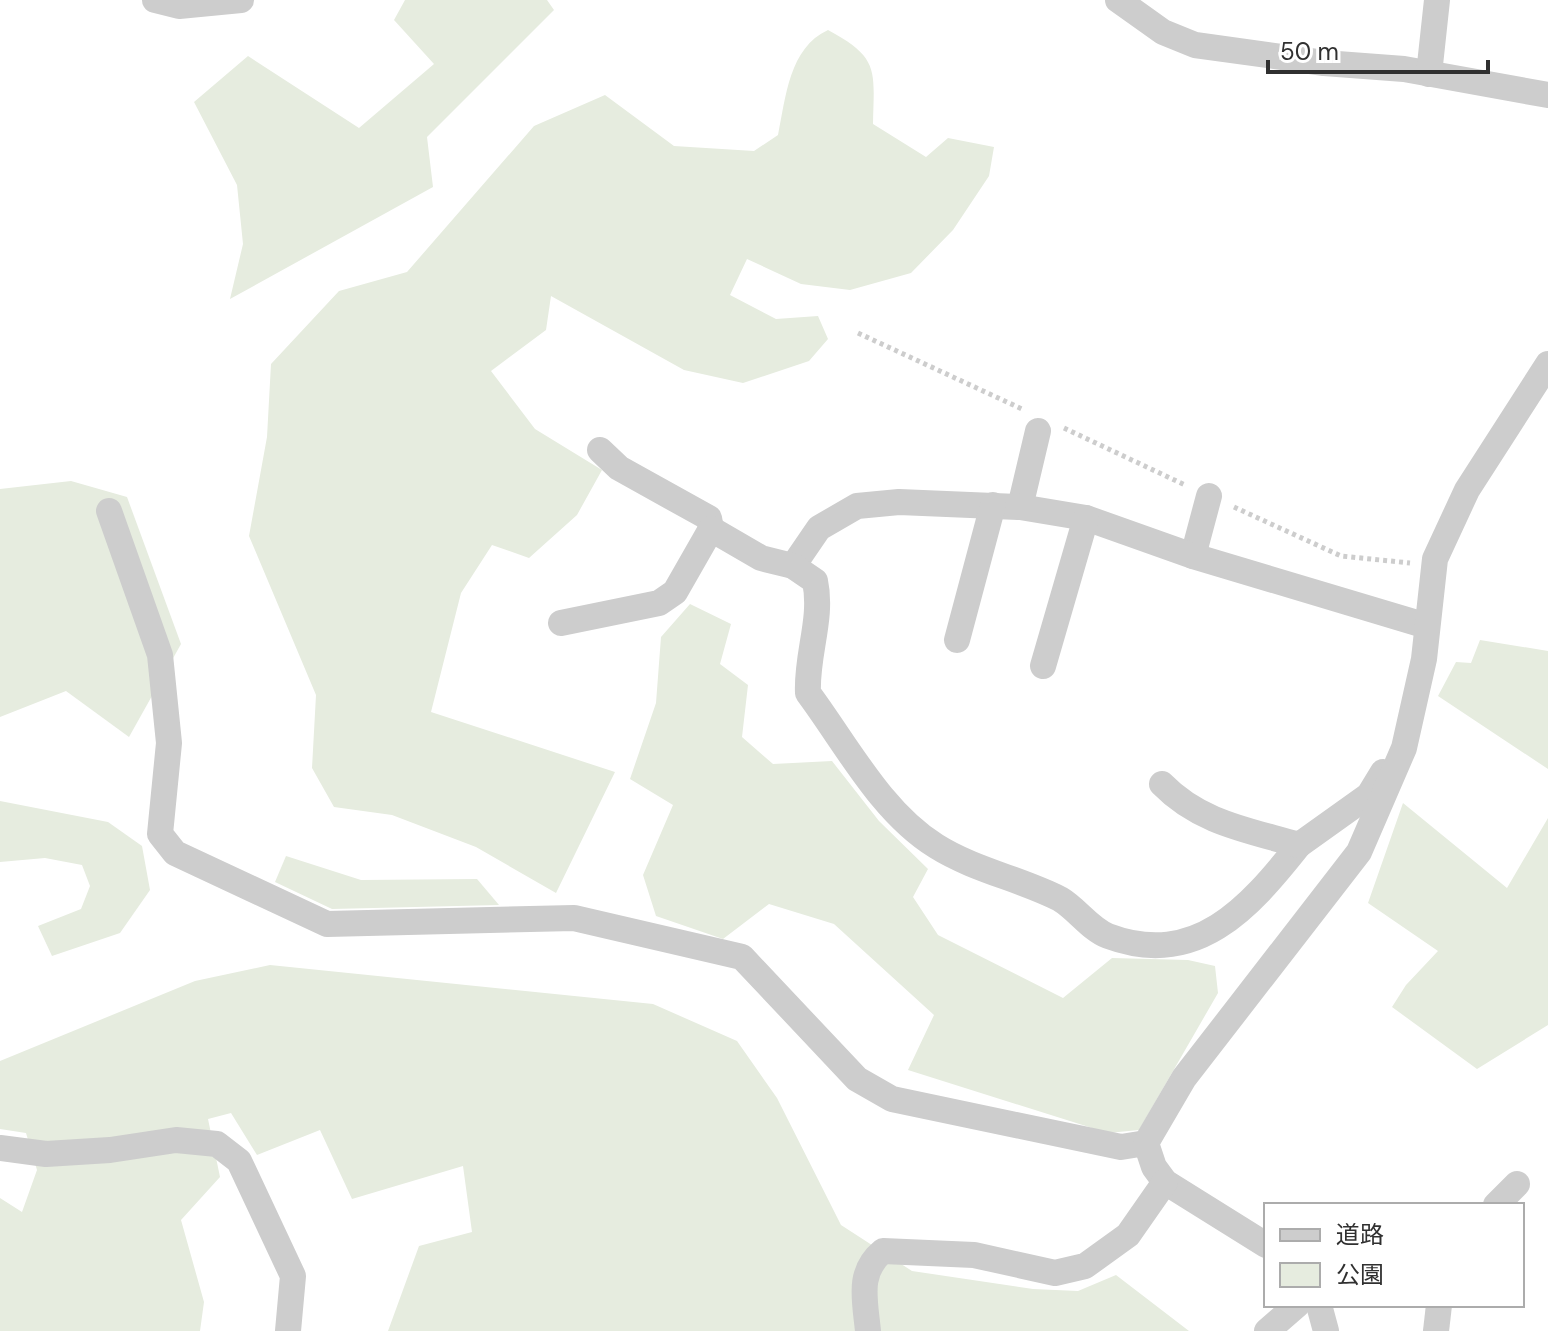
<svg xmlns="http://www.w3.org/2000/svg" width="1548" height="1331" viewBox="0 0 1548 1331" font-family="'DM Sans','Noto Sans JP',sans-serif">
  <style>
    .green { fill: #e6ecdf }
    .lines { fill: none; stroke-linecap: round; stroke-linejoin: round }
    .path { stroke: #cdcdcd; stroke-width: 5; stroke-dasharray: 4 4; stroke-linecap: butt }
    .street { stroke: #cdcdcd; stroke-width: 26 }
  </style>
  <rect width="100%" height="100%" fill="#fff"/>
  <g class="green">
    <path d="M405 0H547L554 10 427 137 433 187 230 299 243 244 237 185 194 102 248 56 359 128 434 64 394 20Z"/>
    <path d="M828 30C880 58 874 70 873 124L926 157 948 138 994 147 989 176 953 230 911 273 850 290 801 284 747 259 730 295 776 319 818 316 828 339 809 361 743 383 684 370 551 296 546 330 491 371 535 429 602 470 577 515 529 558 492 545 461 593 431 712 615 772 556 893 476 847 392 815 334 807 312 768 316 695 249 536 267 437 271 364 339 291 407 272 534 126 605 95 674 146 754 151 778 135C786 97 789 48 828 30Z"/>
    <path d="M71 481 127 497 181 644 129 737 66 691 0 717V489Z"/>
    <path d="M690 604 731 624 720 664 748 685 742 737 773 764 832 761 879 821 928 869 913 897 938 935 1063 998 1112 958 1188 960 1215 966 1218 993 1139 1130 1108 1133 908 1070 934 1015 834 924 769 904 723 939 656 916 643 875 673 805 630 779 656 703 661 637Z"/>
    <path d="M1480 640 1548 651V769L1438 696 1456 662 1471 663Z"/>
    <path d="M0 801 108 822 142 846 150 890 120 933 52 956 38 926 81 909 90 886 82 865 45 858 0 862Z"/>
    <path d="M1403 803 1507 888 1548 818V1025L1477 1069 1392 1007 1406 985 1438 951 1368 903Z"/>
    <path d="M286 856 361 880 477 879 499 905 332 909 275 882Z"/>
    <path d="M270 965 653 1004 737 1041 777 1098 841 1225 912 1271 1033 1289 1078 1291 1116 1275 1189 1331H388L419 1246 472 1232 463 1166 352 1199 320 1130 257 1155 231 1113 208 1119 220 1177 181 1220 204 1302 200 1331H0V1198L22 1212 37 1170 26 1133 0 1129V1061L195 981Z"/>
  </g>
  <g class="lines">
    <g class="path">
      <path d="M858 333 1022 409"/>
      <path d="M1064 428 1185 485"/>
      <path d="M1234 507 1341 556 1410 563"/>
    </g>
    <g class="street">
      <path d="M155 0 179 6 241 0"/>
      <path d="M1118 0 1163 32 1195 45 1324 63 1404 69 1548 95"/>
      <path d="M1429 74 1437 0"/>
      <path d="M600 450 619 468 709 518 711 529"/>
      <path d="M1020 507 1038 431"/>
      <path d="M109 511 160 655 169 743 160 834 175 853 327 924 574 918 742 957 857 1079 892 1099 1121 1147 1146 1143"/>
      <path d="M1193 556 1209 496"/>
      <path d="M793 566 819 528 857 506 899 502 1020 507 1086 518 1193 556 1427 626"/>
      <path d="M561 623 659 603 675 592 711 529 761 558 793 566 815 581C823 619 806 655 808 693 846 744 881 812 936 846 974 870 1021 879 1060 899 1077 909 1090 929 1108 936 1196 969 1249 908 1299 845"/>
      <path d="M957 640 993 505"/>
      <path d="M1043 666 1086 518"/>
      <path d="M1162 784C1200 823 1248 830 1299 845L1369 795 1383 772"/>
      <path d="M0 1148 46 1154 110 1150 176 1140 217 1144 239 1161 293 1276 288 1331"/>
      <path d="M1496 1205 1517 1184"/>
      <path d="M1266 1245 1165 1182 1154 1167 1146 1143 1184 1078 1359 852 1404 748 1424 659 1435 559 1467 490 1548 364"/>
      <path d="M1319 1305 1326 1331"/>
      <path d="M868 1331C865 1300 857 1272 883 1251L974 1255 1055 1273 1085 1266 1128 1235 1165 1182"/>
      <path d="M1267 1331 1297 1305"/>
      <path d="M1436 1331 1439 1305"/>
    </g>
  </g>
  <rect x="1264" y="1203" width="260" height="104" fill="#ffffff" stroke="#acacac" stroke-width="2"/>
  <rect x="1280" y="1229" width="40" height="12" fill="#cdcdcd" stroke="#acacac" stroke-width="2"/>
  <text x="1336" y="1243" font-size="24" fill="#303030">道路</text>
  <rect x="1280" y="1263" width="40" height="24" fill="#e6ecdf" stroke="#acacac" stroke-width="2"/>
  <text x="1336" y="1283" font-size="24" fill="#303030">公園</text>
  <path d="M1268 60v12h220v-12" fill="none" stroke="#303030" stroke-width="4"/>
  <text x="1280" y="60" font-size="24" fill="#303030" stroke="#ffffff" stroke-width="6" paint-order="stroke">50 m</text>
</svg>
